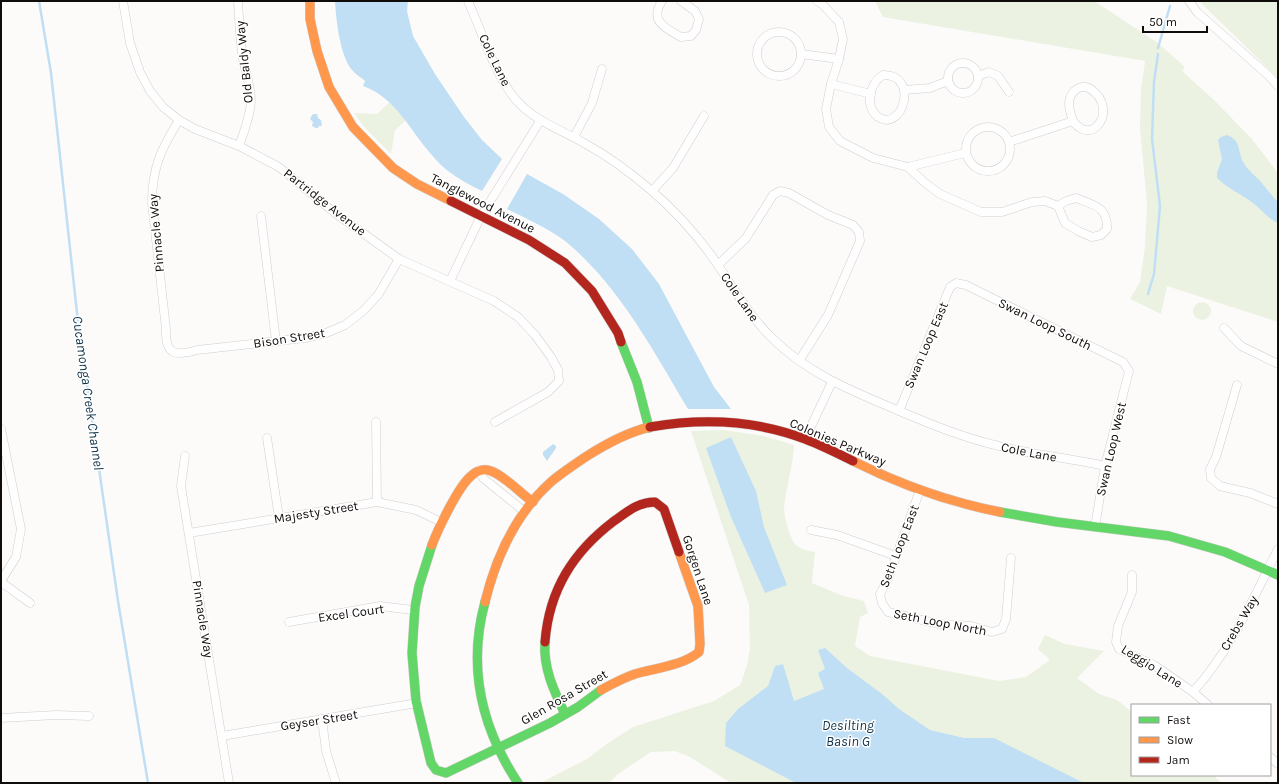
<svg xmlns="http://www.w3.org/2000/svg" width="1279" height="784" viewBox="0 0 1279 784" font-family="Karla,sans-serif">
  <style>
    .green { fill: #ecf2e1 }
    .water { fill: #c0dff4 }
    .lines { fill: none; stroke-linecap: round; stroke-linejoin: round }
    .stream { stroke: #c0dff4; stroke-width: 2.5 }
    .street-casing { stroke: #d1cecc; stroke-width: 9 }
    .fast-casing { stroke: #d1cecc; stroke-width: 10 }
    .slow-casing { stroke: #d1cecc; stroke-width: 10 }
    .jam-casing { stroke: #d1cecc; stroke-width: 10 }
    .street { stroke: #fffefe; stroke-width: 8 }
    .fast { stroke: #63d668; stroke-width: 9 }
    .slow { stroke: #ff974d; stroke-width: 9 }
    .jam { stroke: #b3261e; stroke-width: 9 }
    .labels { text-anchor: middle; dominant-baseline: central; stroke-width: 3; stroke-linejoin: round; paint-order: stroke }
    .street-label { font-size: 13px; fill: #100c0a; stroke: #fff }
    .water-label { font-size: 14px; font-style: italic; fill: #11354b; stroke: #fff }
  </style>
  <rect width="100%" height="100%" fill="#fcfbfa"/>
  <g class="green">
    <path d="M875 1H1094L1158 43 1185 67 1182 71 1214 100 1252 139 1278 173V322L1167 286 1161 314 1130 299 1140 282 1145 246 1147 204 1140 128 1141 89 1145 61 883 17Z"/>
    <path d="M1199 1H1278V78Z"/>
    <path d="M390 102 406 120 395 130 391 154 365 128 354 113 377 114Z"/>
    <circle cx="1202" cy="311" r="9"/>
    <path d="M724 430 764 436 794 445C793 467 786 487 784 509 784 517 790 537 795 544 800 549 808 551 815 552L812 583 843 596 864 601 868 613 860 617 855 646 870 656 999 681 1026 677 1050 660 1038 649 1045 635 1065 644 1104 651 1077 678 1099 694 1117 700 1132 712V775H1213L1222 783H731L690 757 675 751 651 752 618 774 609 783H540L587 759 608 743 633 727 714 701 740 685 747 665 750 649 749 605 691 431Z"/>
  </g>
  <g class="water">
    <path d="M335 1H408L407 11 413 36 435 74 464 117 482 140 502 159 482 191C463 182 444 171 431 154 409 129 396 98 363 86L365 81C361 77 356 75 353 71 340 58 336 19 335 1Z"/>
    <path d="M314 114H317L318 118 321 120 322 126H319L318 128H316L312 126 313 122 310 119 312 115Z"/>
    <path d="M1227 135C1240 140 1238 148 1242 160 1246 168 1252 173 1258 179 1265 186 1271 195 1278 202V223C1267 218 1262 210 1253 203 1241 194 1228 189 1217 178V173L1222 159 1218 140 1221 137Z"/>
    <path d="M527 174 563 194 599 219 632 249 659 284 714 387 731 409H688C654 352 622 291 571 246 553 230 529 220 507 209Z"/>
    <path d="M731 437 756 491 764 527 787 585 765 593 731 517 706 448Z"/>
    <path d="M553 444 556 446V448L547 461 543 455V452Z"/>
    <path d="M825 648 847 668 882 694 899 709 930 730 964 738H994L1084 783H796L725 746 726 723 738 709 768 686 775 666 783 664 794 701 824 689 818 673 825 669 818 650Z"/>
  </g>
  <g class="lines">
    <g class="stream">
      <path d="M39 1 51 73 78 322 118 601 148 783"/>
      <path d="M1158 48 1170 6"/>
      <path d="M1148 294 1154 274 1160 206 1152 139 1154 82 1158 54"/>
    </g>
    <g class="street-casing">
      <g id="street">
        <path d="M123 1 130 43 140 72 150 91 163 107 179 120 195 129 239 146 279 167 335 213 399 259 494 301 518 317 535 335 551 357 558 370 559 381 548 392 495 422"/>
        <path d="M238 1C239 20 240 40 243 59 246 73 251 87 251 101 250 117 244 132 239 146"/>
        <path d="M468 1C482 32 492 67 512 95 531 120 558 128 584 143 608 156 631 173 652 191 673 209 694 232 711 255 731 283 747 314 772 338 807 373 852 391 897 410 930 424 964 438 999 446 1034 455 1069 458 1105 466"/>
        <path d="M662 1C649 21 665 28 681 37L691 36 696 30 699 19 695 11 681 1"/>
        <path d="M817 1 822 4 839 22 843 39 839 59 831 84 826 109 829 127 840 141 873 158 908 167 924 182 940 194 981 212H1002L1032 202 1045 201 1058 206 1065 223 1078 231 1092 237 1101 235 1107 229C1108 207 1094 205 1076 198L1066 201 1058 206"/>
        <path d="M1189 1 1197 12 1269 76 1278 86"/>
        <circle cx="779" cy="54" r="22"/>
        <path d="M801 54 839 59"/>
        <circle cx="963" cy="78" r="15"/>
        <path d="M883 75C920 74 903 133 878 117 864 106 870 83 883 75Z"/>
        <path d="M978 76 989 72 998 76 1009 92"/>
        <path d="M831 84 871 94"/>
        <path d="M904 90 930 88 948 81"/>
        <path d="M179 120C161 149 152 168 152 203L166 329C165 354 174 357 197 350L305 338 326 333 345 325 363 311 378 295 399 259"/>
        <circle cx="988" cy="149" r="22"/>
        <path d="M574 137 592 103 602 69"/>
        <path d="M1009 142 1073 121C1093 148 1118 109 1092 90 1081 82 1070 91 1069 103 1069 110 1071 115 1073 121"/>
        <path d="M908 167 965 153"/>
        <path d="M652 191 673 168 704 116"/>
        <path d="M261 216 276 341"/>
        <path d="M718 265 746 238 773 195 780 191 789 193 828 215 853 225 859 232 860 241 828 315 799 361"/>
        <path d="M450 281 481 216 540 121"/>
        <path d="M1224 328 1241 346 1278 364"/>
        <path d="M1237 385 1216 457 1210 469 1211 478 1220 486 1250 493 1278 504"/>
        <path d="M899 411 950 287 956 283 966 285 982 293 1123 362 1129 371 1105 466 1095 527"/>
        <path d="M376 422 377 502"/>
        <path d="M1 429 21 529 16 557 1 581"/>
        <path d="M267 438 279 518"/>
        <path d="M805 439 832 382"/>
        <path d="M185 456 181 486 229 783"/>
        <path d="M479 470 483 478 525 512"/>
        <path d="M920 490 888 579 880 594 882 603 888 612 939 624 971 626 992 632 1002 629 1006 619 1011 558"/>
        <path d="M811 530 837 535 896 556"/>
        <path d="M189 533 377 502 416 510 441 522"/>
        <path d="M1132 575V592L1118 626 1116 642 1119 649 1154 665 1193 692 1208 705"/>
        <path d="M1 582 30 603"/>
        <path d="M289 622 380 606 413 610"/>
        <path d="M1193 692C1231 650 1253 599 1278 549"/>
        <path d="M1 718 56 715 89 716"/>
        <path d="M322 719 326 751 336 783"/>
        <path d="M222 736 417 703"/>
        <path d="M1270 757 1278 764"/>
      </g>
    </g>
    <g class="fast-casing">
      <g id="fast">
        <path d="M621 342 637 382 649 428"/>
        <path d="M1000 512 1057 522 1169 536 1225 552 1278 575"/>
        <path d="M432 545 419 586 415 607 412 653 416 701 431 763 436 770 446 773 550 723 578 707 601 690"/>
        <path d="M485 602C467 668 481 727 518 783"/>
        <path d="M545 642C543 668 554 691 565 714"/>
      </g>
    </g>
    <g class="slow-casing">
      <g id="slow">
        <path d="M310 1V19L317 51 329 87 353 127 393 168 417 184 451 201"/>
        <path d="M853 461C899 484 949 502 1000 512"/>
        <path d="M432 545C438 529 458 487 471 476 476 471 484 468 491 471 505 476 520 493 533 502"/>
        <path d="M485 602C496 557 517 512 552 481 563 472 575 464 587 456 606 444 628 432 650 427"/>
        <path d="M601 690C612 684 623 678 635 674 656 668 682 666 699 652L700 644 698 606 679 552"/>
      </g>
    </g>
    <g class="jam-casing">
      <g id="jam">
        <path d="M451 201 529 240 565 263 592 291 618 333 621 342"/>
        <path d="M650 427C702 418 755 420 805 439 821 445 837 453 853 461"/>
        <path d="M545 642C549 590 573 552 614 521 627 512 638 502 655 502L664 509 679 552"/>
      </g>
    </g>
    <use href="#street" class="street"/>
    <use href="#fast" class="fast"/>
    <use href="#slow" class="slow"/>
    <use href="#jam" class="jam"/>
  </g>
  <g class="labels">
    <g class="street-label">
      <text transform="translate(495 60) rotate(64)">Cole Lane</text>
      <text transform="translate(244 62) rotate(-96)">Old Baldy Way</text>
      <text transform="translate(325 202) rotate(38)">Partridge Avenue</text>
      <text transform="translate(483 203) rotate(27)">Tanglewood Avenue</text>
      <text transform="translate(156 233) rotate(-95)">Pinnacle Way</text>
      <text transform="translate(740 297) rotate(55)">Cole Lane</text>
      <text transform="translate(1045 324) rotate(26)">Swan Loop South</text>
      <text transform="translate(289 338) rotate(-9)">Bison Street</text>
      <text transform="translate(926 345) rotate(-67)">Swan Loop East</text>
      <text transform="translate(838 442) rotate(23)">Colonies Parkway</text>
      <text transform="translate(1111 449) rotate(-77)">Swan Loop West</text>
      <text transform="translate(1029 452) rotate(11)">Cole Lane</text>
      <text transform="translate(316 512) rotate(-9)">Majesty Street</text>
      <text transform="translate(899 546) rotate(-69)">Seth Loop East</text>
      <text transform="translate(698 570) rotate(72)">Gorgen Lane</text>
      <text transform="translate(351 613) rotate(-8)">Excel Court</text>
      <text transform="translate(203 619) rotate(81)">Pinnacle Way</text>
      <text transform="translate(940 622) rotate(11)">Seth Loop North</text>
      <text transform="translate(1239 623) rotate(-60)">Crebs Way</text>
      <text transform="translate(1152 666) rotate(32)">Leggio Lane</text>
      <text transform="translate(564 697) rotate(-30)">Glen Rosa Street</text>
      <text transform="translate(319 720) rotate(-9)">Geyser Street</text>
    </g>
    <g class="water-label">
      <text transform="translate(88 393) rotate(82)">Cucamonga Creek Channel</text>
      <text x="848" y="725">Desilting<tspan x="848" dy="16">Basin G</tspan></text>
    </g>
  </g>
  <rect width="1279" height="784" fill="none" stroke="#100c0a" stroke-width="4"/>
  <rect x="1131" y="704" width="140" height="72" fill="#ffffff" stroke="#9f9e9d"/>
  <rect x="1139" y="717" width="20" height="6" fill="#63d668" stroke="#9f9e9d"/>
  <text x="1167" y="724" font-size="12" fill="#100c0a">Fast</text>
  <rect x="1139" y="737" width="20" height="6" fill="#ff974d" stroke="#9f9e9d"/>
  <text x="1167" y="744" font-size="12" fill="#100c0a">Slow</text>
  <rect x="1139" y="757" width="20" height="6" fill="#b3261e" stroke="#9f9e9d"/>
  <text x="1167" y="764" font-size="12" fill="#100c0a">Jam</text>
  <path d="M1143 26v6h64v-6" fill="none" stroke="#100c0a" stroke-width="2"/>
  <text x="1149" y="26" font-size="12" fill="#100c0a" stroke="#ffffff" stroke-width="3" paint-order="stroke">50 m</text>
</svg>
